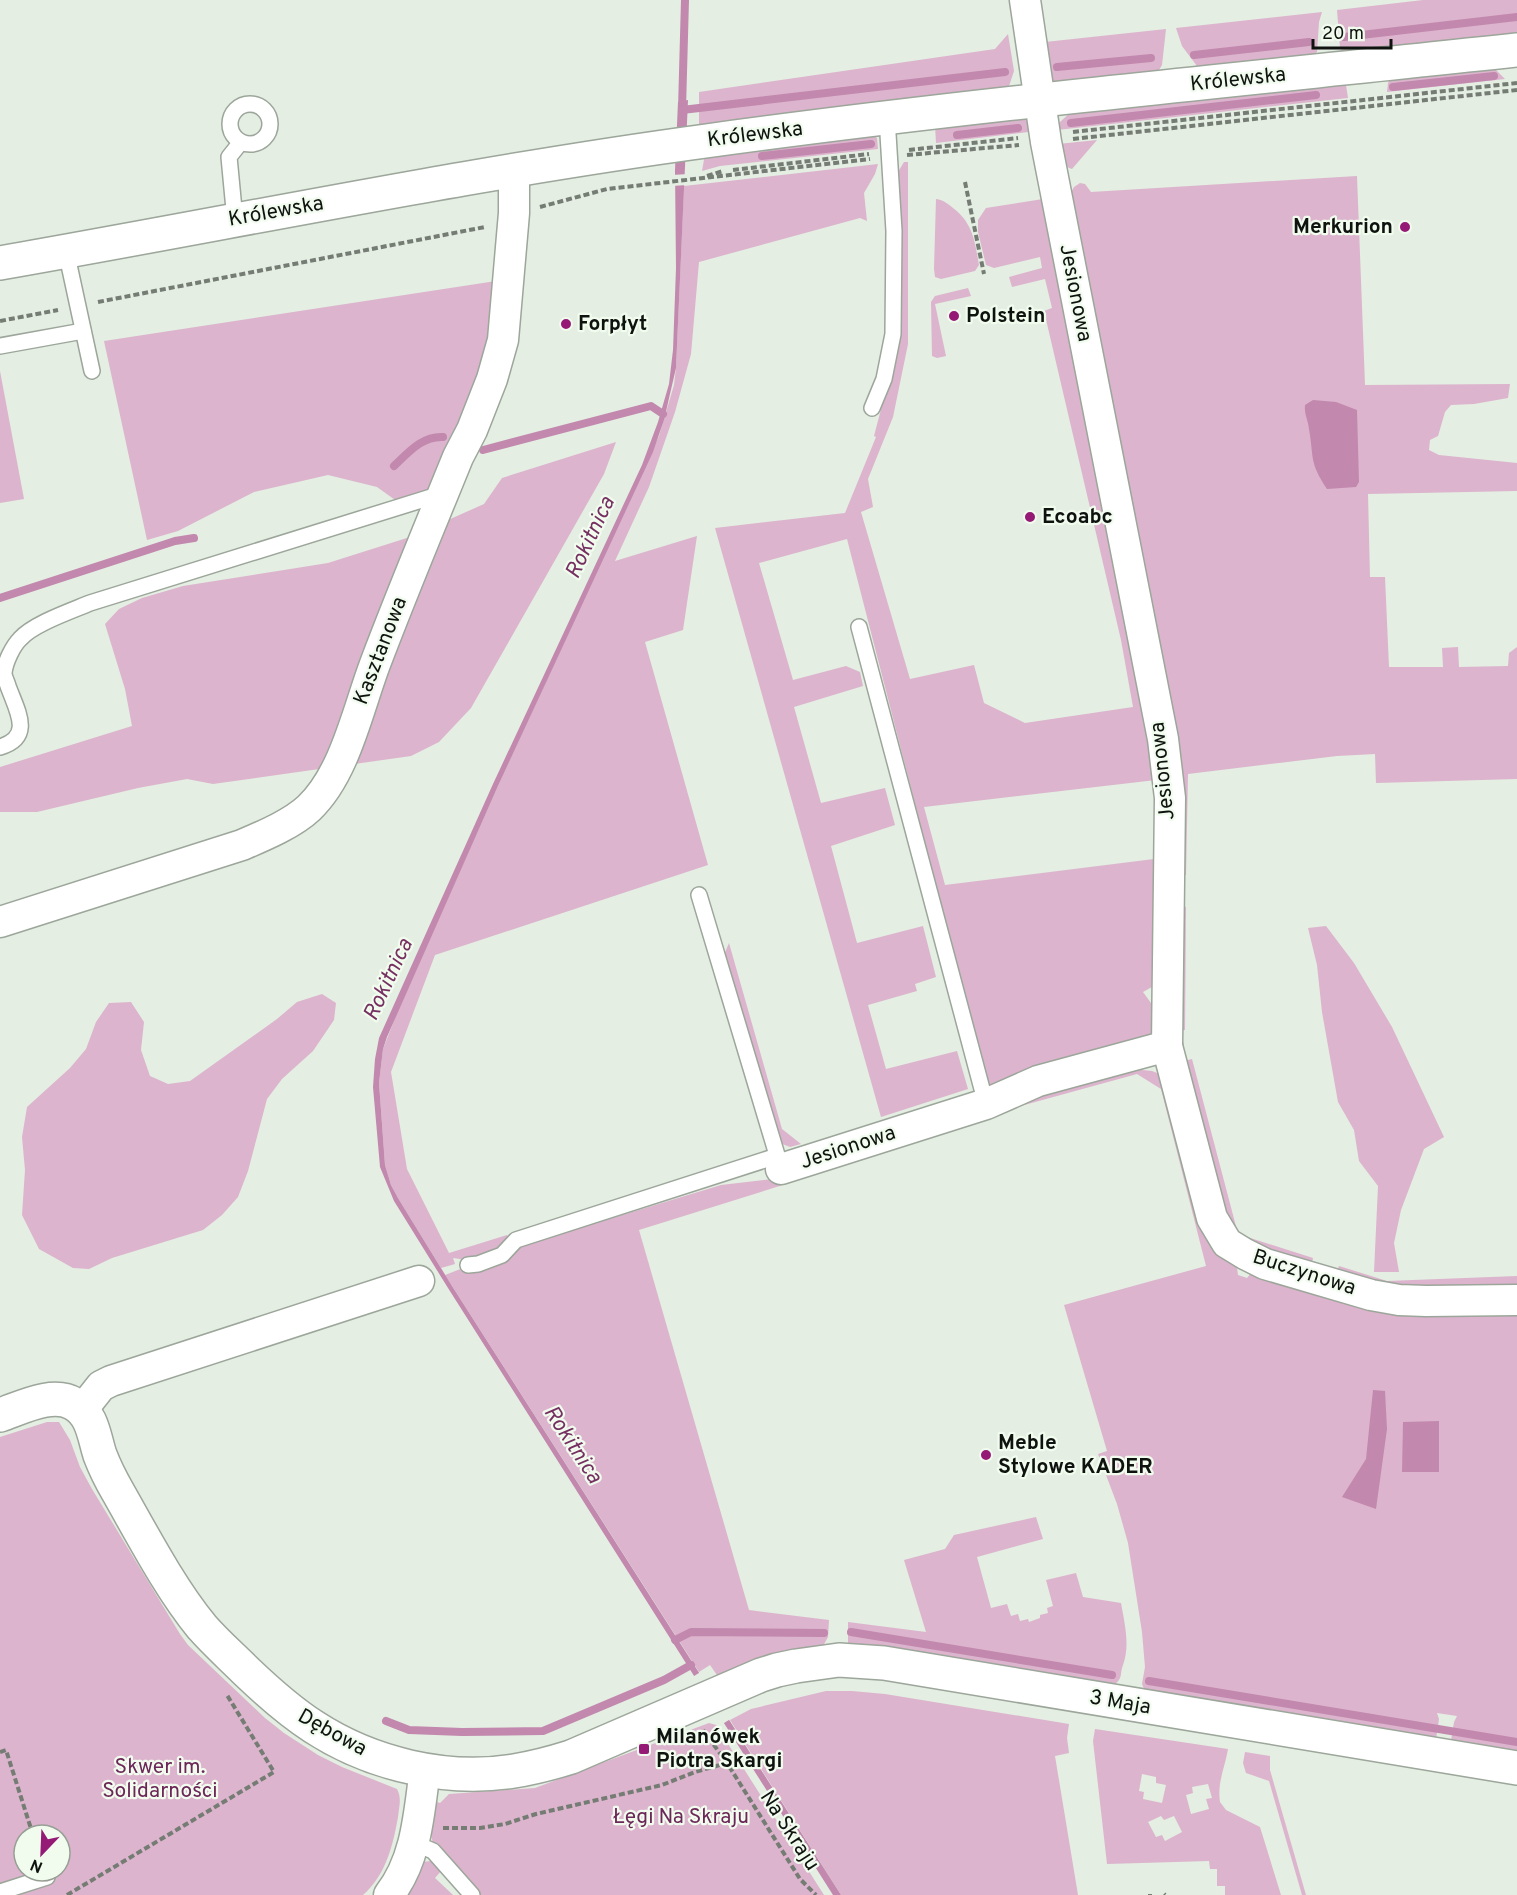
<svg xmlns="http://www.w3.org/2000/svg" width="1517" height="1895" viewBox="0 0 1517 1895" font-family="Overpass,sans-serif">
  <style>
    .green { fill: #dcb4cd; fill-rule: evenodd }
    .water { fill: #c288ae }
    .pier { fill: #e4eee2 }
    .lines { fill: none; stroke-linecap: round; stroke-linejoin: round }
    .stream { stroke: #c288ae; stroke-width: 8 }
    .service-casing { stroke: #9ca69a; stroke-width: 18 }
    .minor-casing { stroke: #9ca69a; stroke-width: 33 }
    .tertiary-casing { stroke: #9ca69a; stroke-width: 36 }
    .secondary-casing { stroke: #9ca69a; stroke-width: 36 }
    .path { stroke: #757c74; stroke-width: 4; stroke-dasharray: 6 3; stroke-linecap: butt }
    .service { stroke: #fff; stroke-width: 15 }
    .minor { stroke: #fff; stroke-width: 30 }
    .tertiary { stroke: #fff; stroke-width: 33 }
    .secondary { stroke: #fff; stroke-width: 33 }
    .poi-dot { fill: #941a75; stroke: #f1fcef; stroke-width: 2 }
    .labels { text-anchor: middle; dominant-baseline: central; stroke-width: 4.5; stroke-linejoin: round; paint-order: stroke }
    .street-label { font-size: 21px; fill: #0f130f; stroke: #f1fcef }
    .poi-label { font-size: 21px; font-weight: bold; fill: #0f130f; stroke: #f1fcef; text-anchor: start }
    .park-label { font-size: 21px; fill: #6c2657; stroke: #f1fcef }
    .water-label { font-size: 22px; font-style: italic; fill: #752f60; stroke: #f1fcef }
  </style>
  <rect width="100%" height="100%" fill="#e4eee2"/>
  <g class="green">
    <path d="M1423 0H1517V36L1346 55 1340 48 1337 10Z"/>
    <path d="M1322 12 1319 22 1317 52 1309 59 1200 70 1182 46 1176 28Z"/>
    <path d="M1166 29 1162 65 1156 75 1054 85 1050 80 1045 42Z"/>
    <path d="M1008 34 1014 71 1007 92 699 125V92L995 49Z"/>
    <path d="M1494 68 1505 79 1387 92 1388 83 1391 78Z"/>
    <path d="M1343 82 1346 85 1348 98 1057 130 1060 122 1071 112Z"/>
    <path d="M1022 117 1033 125 1037 131 936 143 935 125Z"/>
    <path d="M872 134 877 138 878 149 720 166 702 171 705 154Z"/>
    <path d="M1097 140 1072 169C1061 166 1061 155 1058 144Z"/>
    <path d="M904 162H908V344L893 417 868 479 873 507 861 512 910 679 974 665 984 703 1025 723 1133 707 1121 640 1044 311 1052 308 1045 279 1012 287 1009 277 1042 268 1040 257 994 268 986 265 978 232V220L986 208 1043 199 1156 780 924 807 945 885 1154 859 1156 808 1159 983 1143 992 1151 1003 1158 1004 1154 1038 988 1088 847 539 759 563 793 680 846 666 860 672 863 686 794 707 821 803 885 788 895 825 831 846 857 943 923 926 936 977 915 984 917 991 868 1005 886 1069 957 1051 968 1089 881 1117 715 528 845 513 876 437 874 436 896 352 898 172Z"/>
    <path d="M878 164 875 174 864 193 867 221 860 218 699 262 691 354 675 412 649 487 615 561 697 536 683 630 645 642 708 865 435 955 391 1072 407 1169 449 1253 507 1235 508 1237 500 1251 474 1261 453 1258 455 1264 441 1268 398 1198 391 1185 385 1165 379 1083 383 1049 399 1008 498 786 659 436 674 385 676 368 684 186Z"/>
    <path d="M1357 176 1365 385 1510 384 1508 398 1474 404 1451 405 1445 412 1438 436 1430 440 1429 450 1439 455 1517 463V491L1368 494 1370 577H1385L1389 667H1443L1442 648 1458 647 1459 667 1508 666 1509 653 1517 647V779L1376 783 1375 754 1337 756 1188 774 1186 875H1180L1068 198 1074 187 1080 183 1085 184 1091 192Z"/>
    <path d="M936 199C944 200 948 204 953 208 973 223 975 242 979 265L975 271 941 279 935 277 934 269Z"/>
    <path d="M496 281 495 332 428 501 398 502 377 487 328 475 254 492 178 531 147 540 104 341Z"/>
    <path d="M968 288 971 296 935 304 946 356 937 358 932 356 931 302 935 296Z"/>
    <path d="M0 371 24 499 0 503Z"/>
    <path d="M616 442 604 474 471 708 439 742 411 756 213 784 187 779 138 788 37 812H0V767L132 726 125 689 105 624 119 609 142 598 183 586 328 563 410 537 484 504 502 478Z"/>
    <path d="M1178 906 1186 907 1185 1030 1176 1031Z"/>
    <path d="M1326 926 1354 963 1392 1027 1444 1137 1424 1149 1401 1210 1394 1243 1399 1272H1374L1378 1186 1359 1161 1354 1130 1338 1102 1322 1012 1317 965 1308 928Z"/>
    <path d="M729 943 782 1129 801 1144 790 1147 780 1143 724 955Z"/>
    <path d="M322 994 336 1003 334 1020 313 1051 282 1079 267 1099 248 1171 238 1197 222 1215 203 1230 112 1258 89 1269 73 1268 39 1249 22 1215 25 1170 22 1137 27 1107 70 1068 86 1049 96 1022 109 1003 131 1002 144 1022 141 1050 150 1076 168 1084 190 1081 277 1019 297 1002Z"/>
    <path d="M1192 1059 1238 1234 1313 1258 1311 1268 1231 1232 1184 1061Z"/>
    <path d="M1133 1069 1152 1071 1162 1075 1236 1261 1238 1275 1247 1278 1253 1271 1517 1314V1752L1451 1741 1454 1722 1457 1716 1437 1713 1439 1719 1436 1739 1145 1691 1142 1684 1145 1667 1142 1632 1128 1543 1117 1504 1098 1454 1107 1451 1064 1305 1206 1266 1161 1089 1137 1074 1006 1110 786 1184 639 1230 749 1610 829 1620 828 1637 823 1646 719 1678 710 1665 699 1672 445 1275 517 1247 721 1185 780 1178 1005 1105Z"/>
    <path d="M1339 1266 1387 1281 1517 1276V1290L1416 1293 1336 1274Z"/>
    <path d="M47 1422H59L70 1440 80 1467 92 1489 180 1634 188 1645 265 1718 284 1733 318 1755 342 1767 397 1789C402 1798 399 1807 398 1817 393 1845 386 1875 363 1895H0V1437ZM24 1835H60V1871H24Z"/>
    <path d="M1036 1517 1043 1539 977 1557 991 1608 1007 1604 1011 1616 1018 1614 1020 1621 1028 1619 1029 1622 1040 1618V1615L1048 1613 1047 1608 1053 1606 1046 1580 1076 1573 1083 1597 1121 1603C1125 1625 1130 1646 1123 1665 1119 1676 1124 1677 1113 1686L848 1644V1622L926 1632 904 1560 945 1549 954 1535Z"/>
    <path d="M826 1691H852L885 1694 1069 1724 1067 1738 1069 1753 1055 1756 1078 1895H841L730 1720 751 1709Z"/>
    <path d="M709 1723 716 1725 824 1895H478L433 1844 431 1834 434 1801 440 1803 449 1794 535 1788Z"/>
    <path d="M1095 1729 1228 1749C1225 1767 1217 1783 1220 1802L1226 1810 1260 1827 1281 1895H1225V1886H1217V1869H1210L1209 1861 1107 1864 1093 1741ZM1142 1774 1156 1777V1783L1166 1785 1162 1803 1143 1799 1144 1792 1139 1791ZM1208 1784 1212 1798 1206 1799 1209 1809 1191 1814 1186 1795 1193 1793 1192 1787ZM1161 1816 1164 1820 1174 1816 1182 1832 1165 1841 1162 1835 1156 1837 1148 1822Z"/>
    <path d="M1245 1752 1270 1756V1770L1306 1895H1302L1269 1781 1246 1773 1243 1763Z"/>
    <path d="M432 1861 441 1871 435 1878 453 1895H404L421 1862Z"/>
  </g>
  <g class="water">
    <path d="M688 100 676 368 664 420 653 452 498 786 387 1037 383 1049 379 1083 385 1165 391 1185 398 1198 452 1286 841 1895H833L448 1288 394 1201 380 1167 373 1087 375 1059 379 1038 493 784 642 465 658 422 669 384 673 350 676 268 675 170 678 102Z"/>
    <path d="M1313 400 1336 402 1357 410 1359 482 1356 487 1327 489C1309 462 1314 458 1309 429 1308 420 1304 414 1305 405Z"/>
    <path d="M1373 1390 1385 1391 1387 1429 1376 1509 1342 1497 1366 1459Z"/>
    <path d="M1439 1421V1472H1402L1403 1422Z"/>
  </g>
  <g class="pier">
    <path d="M688 174 687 185 672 186V175Z"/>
    <path d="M702 1671 732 1718 721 1725 691 1678Z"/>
  </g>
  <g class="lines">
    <g class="stream">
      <path d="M1344 37 1517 17"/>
      <path d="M1194 55 1309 42"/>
      <path d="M1057 67 1151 58"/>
      <path d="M1393 87 1494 76"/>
      <path d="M682 109 685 0"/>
      <path d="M682 110 1005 72"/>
      <path d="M1071 123 1316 95"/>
      <path d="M957 135 1018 128"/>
      <path d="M762 156 871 144"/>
      <path d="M483 450 651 406 663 414"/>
      <path d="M394 466C409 452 422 436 443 437"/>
      <path d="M0 598 175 541 194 538"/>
      <path d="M851 1632 1112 1675"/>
      <path d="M675 1640 691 1632 824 1633"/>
      <path d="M1149 1681 1517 1742"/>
      <path d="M386 1721 409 1730 462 1732 543 1731 664 1680 691 1665"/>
    </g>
    <g class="service-casing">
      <g id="service">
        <circle cx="250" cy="124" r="20"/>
        <path d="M235 220 229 157 241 142"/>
        <path d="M66 251 92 371"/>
        <path d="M0 346 83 331"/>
        <path d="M872 408 884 379 893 334 894 231 887 118"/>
        <path d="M859 627 986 1104"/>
        <path d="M0 747C34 737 17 711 8 686 7 682 4 677 4 673 5 662 13 646 20 639 33 624 71 611 90 603L444 493"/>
        <path d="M699 895 780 1165"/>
        <path d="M468 1265 478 1264 502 1255 516 1240 777 1156"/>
        <path d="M414 1843 433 1851 472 1895"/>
        <path d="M0 1892 47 1877"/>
      </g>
    </g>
    <g class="minor-casing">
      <g id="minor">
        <path d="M0 922 242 845C263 836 292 824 309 808 345 774 358 709 375 664 401 595 430 526 458 457L472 430 492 379 503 340 514 213V170"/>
        <path d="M1167 1046 1212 1218 1227 1243 1245 1254 1265 1264 1371 1295 1399 1300 1426 1301 1517 1300"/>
        <path d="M781 1169 986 1104 1038 1081 1167 1046 1170 798 1163 739 1046 142 1025 0"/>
        <path d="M82 1410 101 1386 111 1381 419 1281"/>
        <path d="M389 1895C417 1859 419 1813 425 1769"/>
      </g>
    </g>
    <g class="tertiary-casing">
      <path id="tertiary" d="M0 1415C21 1408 53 1391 74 1404 93 1415 94 1437 100 1455 105 1468 111 1480 118 1492 143 1536 170 1588 202 1627 216 1643 232 1657 247 1672 268 1692 289 1711 314 1727 371 1764 446 1782 514 1771 533 1768 552 1763 571 1757L761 1675 777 1670 796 1666 839 1660 884 1663 1517 1768"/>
    </g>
    <g class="secondary-casing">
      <path id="secondary" d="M0 263C235 222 469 173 706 141 975 104 1246 79 1517 50"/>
    </g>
    <g class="path">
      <path d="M1073 132 1517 83"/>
      <path d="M1073 139 1517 90"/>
      <path d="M909 150 1018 138"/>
      <path d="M907 155 1019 145"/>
      <path d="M733 170 869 154"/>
      <path d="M707 176 723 171"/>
      <path d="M965 182 984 274"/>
      <path d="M540 207 607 189 870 159"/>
      <path d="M98 302 485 227"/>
      <path d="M0 321 58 310"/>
      <path d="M703 1730 727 1763 800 1879 816 1895"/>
      <path d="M0 1752 6 1750 33 1835"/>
      <path d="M443 1828H480L505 1824 536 1814 662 1785 695 1772 727 1763"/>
      <path d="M1164 1894 1165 1895"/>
      <path d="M67 1895 274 1772 227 1695"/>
      <path d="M1150 1895V1894"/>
    </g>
    <use href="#service" class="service"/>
    <use href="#minor" class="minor"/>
    <use href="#tertiary" class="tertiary"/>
    <use href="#secondary" class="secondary"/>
  </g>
  <g class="poi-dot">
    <circle cx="1405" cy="227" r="6"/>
    <circle cx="954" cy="316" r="6"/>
    <circle cx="566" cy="324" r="6"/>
    <circle cx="1030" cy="517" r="6"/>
    <circle cx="986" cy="1455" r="6"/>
    <rect x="638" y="1743" width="12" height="12" rx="3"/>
  </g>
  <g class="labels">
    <g class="street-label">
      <text transform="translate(1238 80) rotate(-6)">Królewska</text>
      <text transform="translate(755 135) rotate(-7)">Królewska</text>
      <text transform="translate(276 212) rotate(-10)">Królewska</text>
      <text transform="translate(1075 293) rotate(79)">Jesionowa</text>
      <text transform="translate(381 651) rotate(-69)">Kasztanowa</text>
      <text transform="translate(1163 771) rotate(-96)">Jesionowa</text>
      <text transform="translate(848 1148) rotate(-18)">Jesionowa</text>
      <text transform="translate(1304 1273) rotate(18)">Buczynowa</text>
      <text transform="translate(1120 1703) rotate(10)">3 Maja</text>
      <text transform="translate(332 1733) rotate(29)">Dębowa</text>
      <text transform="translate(789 1831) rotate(57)">Na Skraju</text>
    </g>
    <g class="poi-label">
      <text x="1393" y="227" text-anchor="end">Merkurion</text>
      <text x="966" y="316">Polstein</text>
      <text x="578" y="324">Forpłyt</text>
      <text x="1042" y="517">Ecoabc</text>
      <text x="998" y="1443">Meble<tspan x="998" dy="24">Stylowe KADER</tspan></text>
      <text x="656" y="1737">Milanówek<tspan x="656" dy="24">Piotra Skargi</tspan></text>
    </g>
    <g class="park-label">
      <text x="160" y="1767">Skwer im.<tspan x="160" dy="24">Solidarności</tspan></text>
      <text x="681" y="1817">Łęgi Na Skraju</text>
    </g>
    <g class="water-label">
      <text transform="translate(591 538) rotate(-65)">Rokitnica</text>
      <text transform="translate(389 980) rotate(-65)">Rokitnica</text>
      <text transform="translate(572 1445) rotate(57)">Rokitnica</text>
    </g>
  </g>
  <g transform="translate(42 1853) rotate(203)"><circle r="28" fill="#f1fcef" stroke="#979f95" stroke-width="1.5"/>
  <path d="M0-4.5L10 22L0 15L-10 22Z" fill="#941a75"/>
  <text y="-9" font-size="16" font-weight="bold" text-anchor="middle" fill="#0f130f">N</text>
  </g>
  <path d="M1313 39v9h78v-9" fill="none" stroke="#0f130f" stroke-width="3"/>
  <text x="1322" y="39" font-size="18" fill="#0f130f" stroke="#f1fcef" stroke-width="4.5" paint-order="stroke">20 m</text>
</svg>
